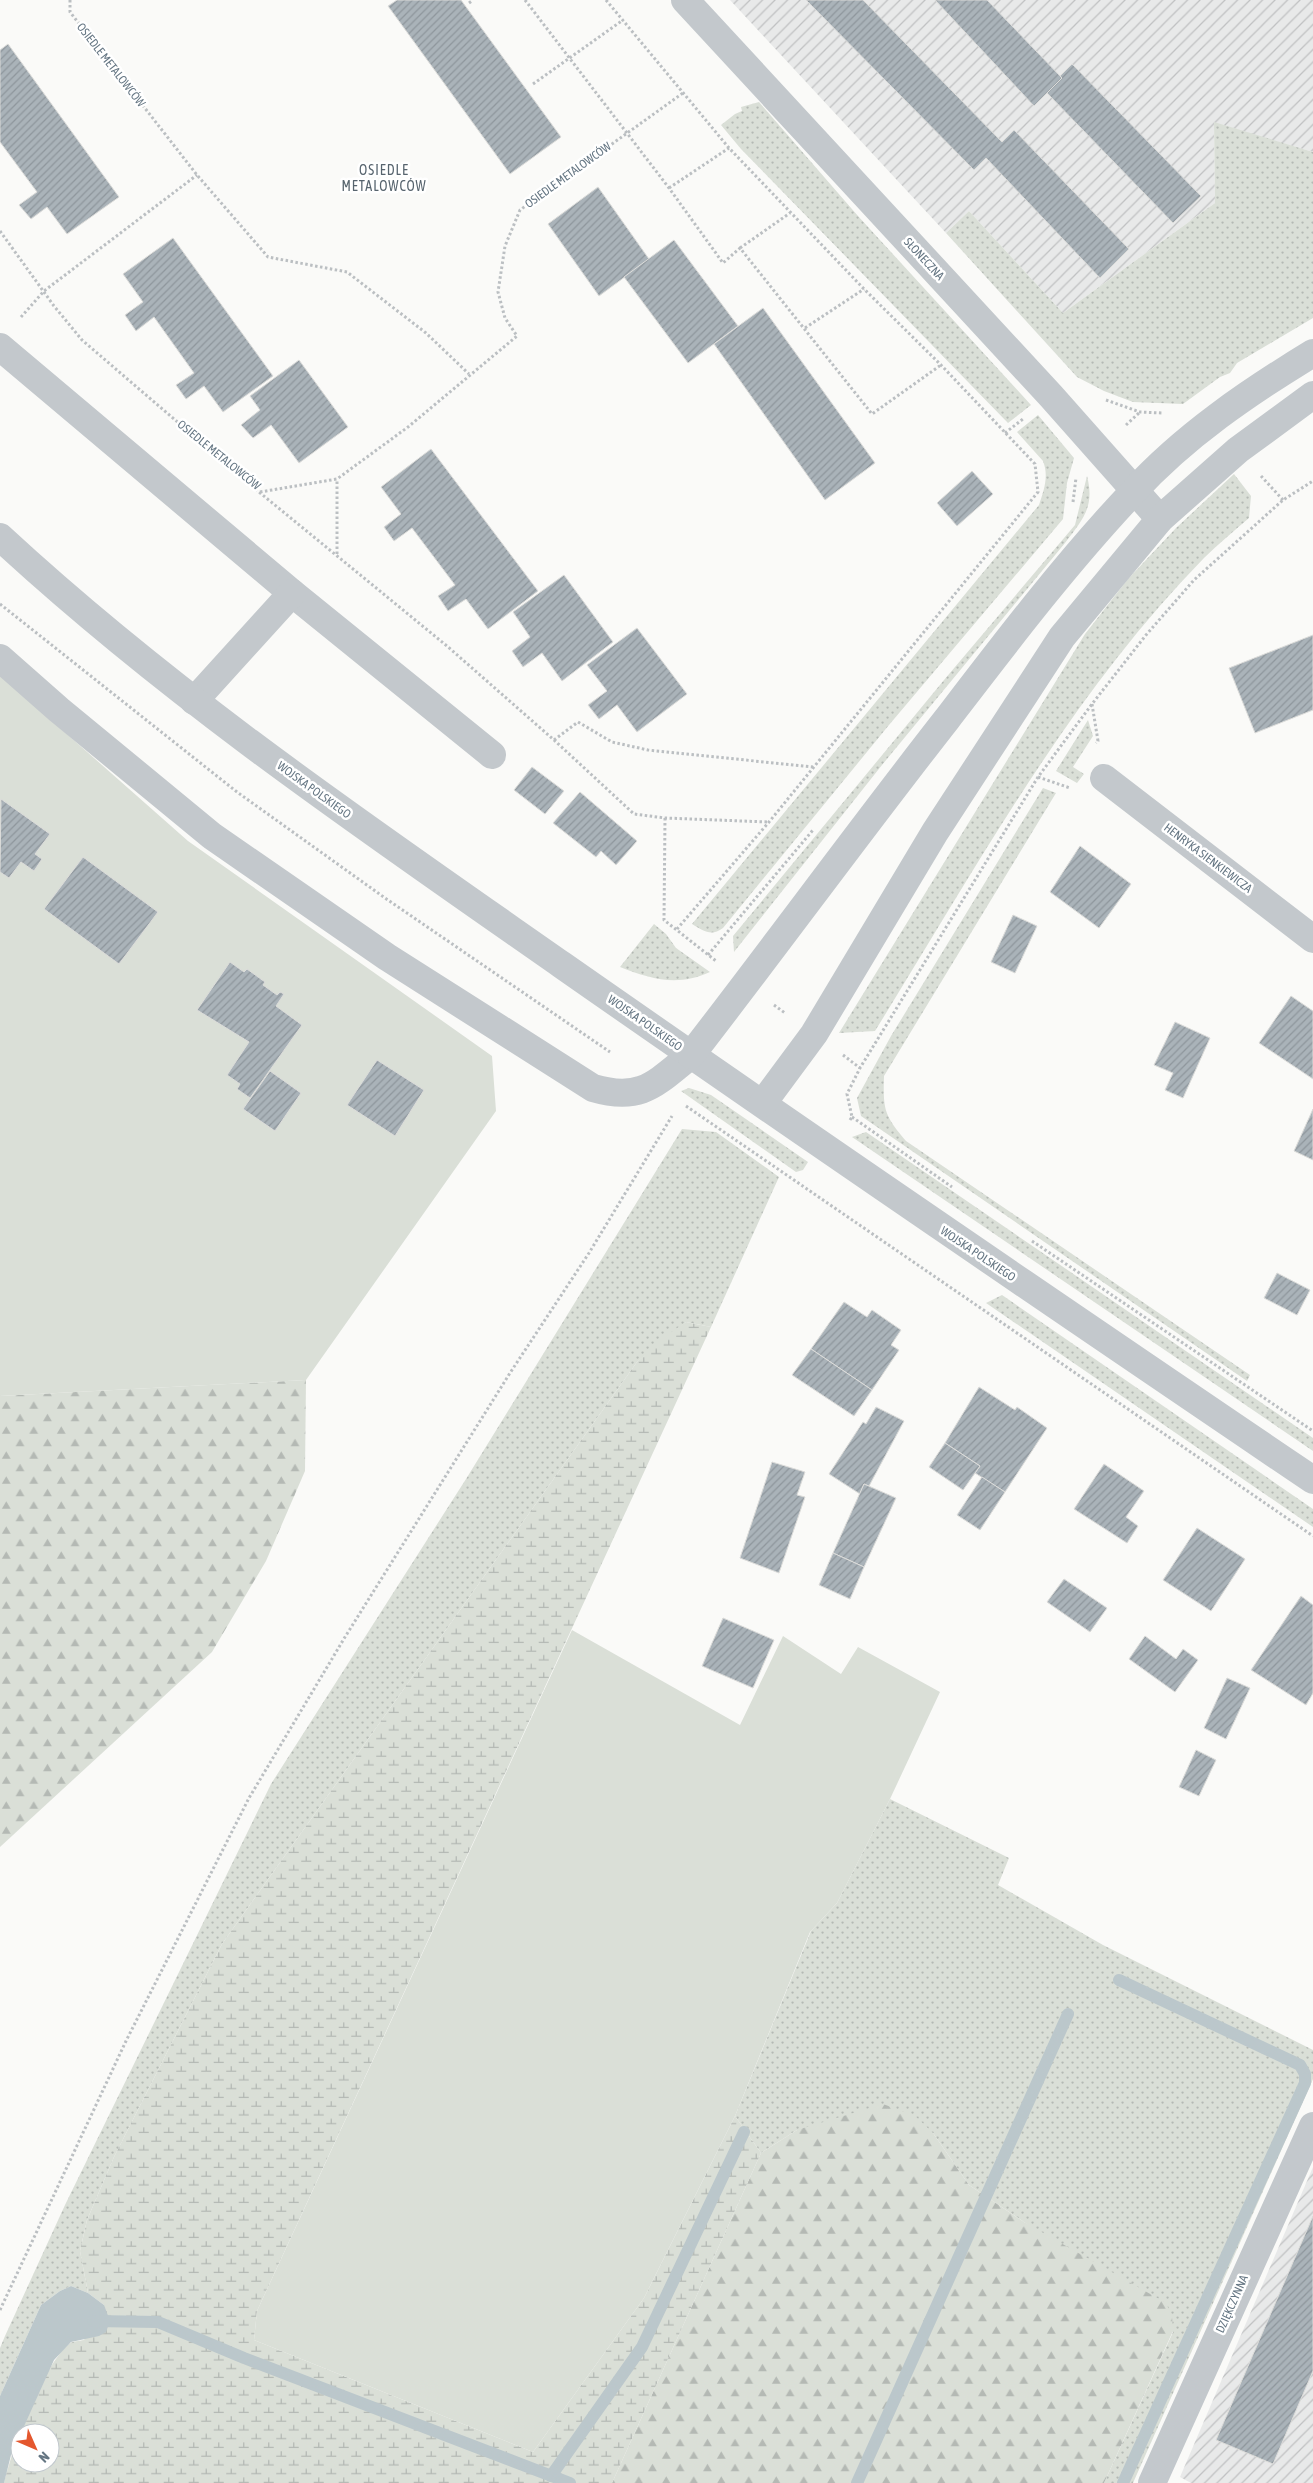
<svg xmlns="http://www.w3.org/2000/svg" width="1313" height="2483" viewBox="0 0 1313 2483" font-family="'Asap Condensed',sans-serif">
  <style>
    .industrial { fill: url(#industrial-furrows) }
    .grass { fill: url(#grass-dots) }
    .forest { fill: url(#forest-firs) }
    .wetland { fill: url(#wetland-marsh); fill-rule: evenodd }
    .green { fill: #dadfd7 }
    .water { fill: #bbc7cb }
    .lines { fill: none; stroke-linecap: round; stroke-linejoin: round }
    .stream { stroke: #bbc7cb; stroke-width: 12 }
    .building { fill: url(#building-hatch); stroke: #dcdcda }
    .path { stroke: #bbbfc2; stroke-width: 3; stroke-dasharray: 2.5 2.5; stroke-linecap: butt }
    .minor { stroke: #c3c8cc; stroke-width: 28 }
    .tertiary { stroke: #c3c8cc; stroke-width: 28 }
    .labels { text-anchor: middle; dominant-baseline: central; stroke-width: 5; stroke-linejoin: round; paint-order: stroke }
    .street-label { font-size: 12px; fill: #657683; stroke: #fff }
    .neighbourhood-label { font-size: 14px; letter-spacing: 1px; fill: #57646e; stroke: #fff }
  </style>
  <defs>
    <pattern id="industrial-furrows" width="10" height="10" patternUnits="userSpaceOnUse" patternTransform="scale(1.25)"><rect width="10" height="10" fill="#e8e9e9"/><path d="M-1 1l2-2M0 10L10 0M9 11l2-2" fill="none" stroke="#c0c1c2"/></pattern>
    <pattern id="grass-dots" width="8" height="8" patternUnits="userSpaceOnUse" patternTransform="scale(1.25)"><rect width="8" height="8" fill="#dadfd7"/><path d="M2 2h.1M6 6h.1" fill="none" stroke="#b4b9b4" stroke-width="1.8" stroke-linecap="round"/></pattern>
    <pattern id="forest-firs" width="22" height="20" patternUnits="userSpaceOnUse" patternTransform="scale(1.25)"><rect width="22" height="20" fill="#dadfd7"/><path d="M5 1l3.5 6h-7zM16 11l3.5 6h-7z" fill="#b4b9b4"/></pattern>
    <pattern id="wetland-marsh" width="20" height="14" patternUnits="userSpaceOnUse" patternTransform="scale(1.25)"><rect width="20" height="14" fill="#dadfd7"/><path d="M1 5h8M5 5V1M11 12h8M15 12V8" fill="none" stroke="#b4b9b4"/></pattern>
    <pattern id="building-hatch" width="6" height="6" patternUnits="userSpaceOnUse" patternTransform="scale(1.25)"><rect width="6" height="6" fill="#aab3b9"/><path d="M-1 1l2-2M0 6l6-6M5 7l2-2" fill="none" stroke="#8e969c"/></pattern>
  </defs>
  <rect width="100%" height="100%" fill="#fafaf8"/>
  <g class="industrial">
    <path d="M730 0H1313V152L1214 123 1215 203 1063 313 969 211 946 233Z"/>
    <path d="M1313 2167V2483H1191L1180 2477Z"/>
  </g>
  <g class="grass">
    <path d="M759 102 858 216 1031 405 1008 423 741 149 721 125 735 114 742 111 741 107Z"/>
    <path d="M1214 122 1313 152V318L1237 363 1230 373 1220 377 1183 404 1133 402 1104 391 1077 377 946 233 969 211 1063 313 1215 203Z"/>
    <path d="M1038 415 1074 458 1067 483 1063 519 889 725 723 928C711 937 704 931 692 924L1039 505C1044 490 1049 476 1043 461L1017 432Z"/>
    <path d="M1234 474 1251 496 1249 518C1234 531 1218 544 1204 558 1069 696 976 868 875 1031L839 1033 1085 634 1128 579 1176 528Z"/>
    <path d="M1087 476C1095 507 1083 519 1065 543L882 765 734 952 733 936 944 680 1075 525Z"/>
    <path d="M1088 720 1093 736 1073 767 1084 774 1077 783 1056 771Z"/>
    <path d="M1043 788 1056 793 884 1076C883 1110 884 1115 906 1141L1250 1375 1247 1381 861 1116 857 1098 891 1036Z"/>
    <path d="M654 924 666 934 676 948 710 972C677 987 651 979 620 967Z"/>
    <path d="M689 1088 711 1095 808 1162 803 1170 796 1172 681 1091Z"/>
    <path d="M682 1129 716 1132 779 1177 711 1327 686 1322 637 1362 222 1944 114 2157 87 2220 80 2251 88 2293 71 2286 60 2291 41 2305 0 2396V2348L5 2336 65 2205 271 1784 466 1479Z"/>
    <path d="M866 1132 1313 1438V1451L852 1137Z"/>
    <path d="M1002 1295 1313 1509V1527L986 1303Z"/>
    <path d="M890 1799 1009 1858 998 1885 1103 1945 1313 2050V2079L1133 2483H1104L1173 2332 1024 2222 969 2185 933 2133 797 2130 761 2153 735 2116 811 1931 837 1903Z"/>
  </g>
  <g class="forest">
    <path d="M306 1380 305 1471 266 1561 212 1652 0 1847V1396Z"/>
    <path d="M883 2104 915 2116 933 2133 969 2185 1024 2222 1166 2303 1172 2316 1173 2331 1104 2483H612L761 2153 797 2130Z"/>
  </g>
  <path class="wetland" d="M686 1322 711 1327 257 2311 254 2340 533 2452 644 2298 735 2116 761 2153 612 2483H4C13 2447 41 2368 69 2344 73 2341 79 2341 84 2340L104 2305 88 2293 80 2251 87 2220 114 2157 222 1944 637 1362 664 1337ZM20 2433H50V2463H20Z"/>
  <g class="green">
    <path d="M0 675 188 841 492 1056 496 1111 306 1380 0 1396Z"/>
    <path d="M572 1630 740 1725 783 1636 841 1674 858 1647 940 1692 890 1799 837 1903 810 1932 735 2116 644 2298 533 2452 254 2340 257 2311Z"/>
  </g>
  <path class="water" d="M71 2286 88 2293 104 2305 110 2321 106 2332 99 2336 71 2342 54 2360 11 2455 4 2483H0V2396L41 2305 60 2291Z"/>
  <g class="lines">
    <g class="stream">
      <path d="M1119 1980 1300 2065 1305 2074V2083L1123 2483"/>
      <path d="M93 2321 158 2322 244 2358 570 2483"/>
      <path d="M551 2476 642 2347 744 2132"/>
      <path d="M857 2483 1068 2014"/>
    </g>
  </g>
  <g class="building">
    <path d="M397 0H461L561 137 510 174 388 6Z"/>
    <path d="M806 0H863L1002 142 1014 130 1129 249 1100 278 986 158 974 170Z"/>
    <path d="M935 0H987L1062 78 1034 106Z"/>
    <path d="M8 44 119 197 67 234 47 207 31 219 19 205 37 192 0 142V50Z"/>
    <path d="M1072 64 1201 196 1173 223 1047 93 1062 78 1060 76Z"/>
    <path d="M598 187 649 259 599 296 548 224Z"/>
    <path d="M173 238 273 376 223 412 204 386 186 399 176 385 194 373 154 317 136 331 125 315 143 302 123 274Z"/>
    <path d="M674 240 738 326 688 363 624 277Z"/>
    <path d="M763 308 875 463 825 500 714 344Z"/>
    <path d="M299 360 348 427 299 463 271 425 253 438 241 425 260 410 250 396Z"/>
    <path d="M431 449 538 591 488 629 466 599 448 611 438 596 455 585 412 528 394 541 384 527 401 514 381 487Z"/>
    <path d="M972 471 993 494 957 526 937 503Z"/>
    <path d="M564 575 613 642 562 681 542 653 523 667 512 651 530 637 513 612Z"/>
    <path d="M637 628 687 694 637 732 617 705 599 719 588 705 607 691 587 665Z"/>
    <path d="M1313 635V710L1255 733 1229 668Z"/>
    <path d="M532 767 564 791 545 814 514 790Z"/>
    <path d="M580 792 637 841 616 865 601 851 596 857 553 823Z"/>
    <path d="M1 799 50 834 35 854 42 859 34 871 21 862 9 878 0 872Z"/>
    <path d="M1080 846 1131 884 1099 928 1050 892Z"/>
    <path d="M83 857 158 912 119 964 44 909Z"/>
    <path d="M1013 915 1037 926 1015 973 991 962Z"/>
    <path d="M230 962 244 972 247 969 265 982 263 985 277 995 280 992 284 994 276 1006 302 1025 250 1098 237 1089 240 1084 227 1075 249 1042 197 1010Z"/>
    <path d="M1291 996 1313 1011V1079L1259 1043Z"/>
    <path d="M1175 1022 1210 1038 1183 1098 1165 1090 1173 1073 1154 1065Z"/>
    <path d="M377 1060 424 1090 395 1136 347 1105Z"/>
    <path d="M270 1071 301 1093 275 1131 243 1109Z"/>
    <path d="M1313 1109V1160L1294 1151Z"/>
    <path d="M1277 1273 1310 1290 1297 1315 1264 1298Z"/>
    <path d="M844 1302 867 1317 872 1310 901 1330 891 1345 899 1350 872 1390 811 1349Z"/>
    <path d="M811 1349 872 1390 854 1416 792 1375Z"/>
    <path d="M979 1387 1015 1410 1017 1407 1047 1428 1005 1492 975 1473 980 1466 945 1443Z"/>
    <path d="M876 1407 904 1421 869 1486 864 1484 860 1494 829 1474 863 1422 866 1424Z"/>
    <path d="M945 1443 980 1466 963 1490 929 1467Z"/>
    <path d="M772 1462 805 1472 797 1495 805 1497 779 1573 740 1558Z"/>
    <path d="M1104 1464 1144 1491 1126 1517 1138 1526 1127 1543 1074 1509Z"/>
    <path d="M982 1477 1005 1492 980 1530 957 1515Z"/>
    <path d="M864 1484 896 1498 864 1567 833 1553Z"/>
    <path d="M1197 1528 1245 1559 1211 1611 1163 1580Z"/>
    <path d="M833 1553 864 1567 850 1599 819 1585Z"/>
    <path d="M1064 1579 1107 1608 1090 1632 1047 1602Z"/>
    <path d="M1301 1596 1313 1605V1693L1306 1705 1251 1670Z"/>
    <path d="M723 1618 774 1640 753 1688 702 1666Z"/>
    <path d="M1145 1636 1176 1659 1183 1649 1198 1660 1175 1692 1129 1659Z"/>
    <path d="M1227 1678 1250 1688 1226 1739 1204 1728Z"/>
    <path d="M1196 1750 1216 1760 1199 1796 1179 1787Z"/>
    <path d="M1313 2216V2371L1273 2464 1216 2440Z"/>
  </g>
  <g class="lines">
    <g class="path">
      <path d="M70 0V12L197 175 268 257 347 272 426 333 469 374"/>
      <path d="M525 0 669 188 723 263 740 248 872 414 941 365"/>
      <path d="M606 0 729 148 864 289 941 365 1035 464 1038 492 769 822 677 929"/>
      <path d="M469 3 473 0"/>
      <path d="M533 84 623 20"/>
      <path d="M669 188 729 148"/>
      <path d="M0 231 54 306 82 340 259 492 447 646 554 740 634 814 665 818 768 822"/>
      <path d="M740 248 790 213"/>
      <path d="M21 317 44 291 197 175"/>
      <path d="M805 328 864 289"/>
      <path d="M1106 400 1140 412 1162 413"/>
      <path d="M1126 425 1140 412"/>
      <path d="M1005 433 1023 419"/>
      <path d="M1261 476 1283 500"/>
      <path d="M260 492 337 479 408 427 517 336 505 318 498 292 505 246 520 210 683 93"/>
      <path d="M1073 502 1076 478"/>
      <path d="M337 554V479"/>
      <path d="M0 604 237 792 385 898 610 1052"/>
      <path d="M1092 704 1098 741 1096 743"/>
      <path d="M554 740 578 722 612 742 648 750 813 767"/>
      <path d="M1038 777 1070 788"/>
      <path d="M665 818 664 920 716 961"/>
      <path d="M708 955 813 830"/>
      <path d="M774 1005 785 1013"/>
      <path d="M843 1055 860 1068"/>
      <path d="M686 1106 1313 1536"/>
      <path d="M852 1117 952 1187"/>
      <path d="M850 1120 852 1117 847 1094 860 1068 1038 777 1092 704 1146 635 1194 580 1283 500 1313 481"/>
      <path d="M1032 1241 1313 1431"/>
      <path d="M0 2310 126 2041 249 1798 345 1637 510 1373 589 1253 672 1116"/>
    </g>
    <g class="minor">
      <path d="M685 0 1051 396 1160 519"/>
      <path d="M0 347 292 593 492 755"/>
      <path d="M0 658 59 710 212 836 387 957 593 1088C641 1102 655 1084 691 1055"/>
      <path d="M194 701 292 593"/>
      <path d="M1104 778 1313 939"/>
      <path d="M1152 2483 1313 2126"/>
    </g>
    <g class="tertiary">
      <path d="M0 537C173 697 369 830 562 965 811 1139 1062 1310 1313 1480"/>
      <path d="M691 1055C777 944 860 830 947 719 1006 642 1066 563 1133 492 1184 436 1249 392 1313 353"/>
      <path d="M763 1103 814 1034 935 832 1062 637 1160 519 1238 450 1313 395"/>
    </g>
  </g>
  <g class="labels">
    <g class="street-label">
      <text transform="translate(111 65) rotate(52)">OSIEDLE METALOWCÓW</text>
      <text transform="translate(568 175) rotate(-36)">OSIEDLE METALOWCÓW</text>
      <text transform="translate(924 259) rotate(47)">SŁONECZNA</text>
      <text transform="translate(219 455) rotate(39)">OSIEDLE METALOWCÓW</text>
      <text transform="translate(314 790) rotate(36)">WOJSKA POLSKIEGO</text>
      <text transform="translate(1208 858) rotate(37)">HENRYKA SIENKIEWICZA</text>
      <text transform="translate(645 1023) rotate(35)">WOJSKA POLSKIEGO</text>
      <text transform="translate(978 1254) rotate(34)">WOJSKA POLSKIEGO</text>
      <text transform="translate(1232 2304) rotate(-66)">DZIĘKCZYNNA</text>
    </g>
    <g class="neighbourhood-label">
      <text x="384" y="170">OSIEDLE<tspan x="384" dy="16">METALOWCÓW</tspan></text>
    </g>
  </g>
  <g transform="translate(35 2448) rotate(135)"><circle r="24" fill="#ffffff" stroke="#c1c8cd"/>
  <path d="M0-4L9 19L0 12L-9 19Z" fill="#e4572e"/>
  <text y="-8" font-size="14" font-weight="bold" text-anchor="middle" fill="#657683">N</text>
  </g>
</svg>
